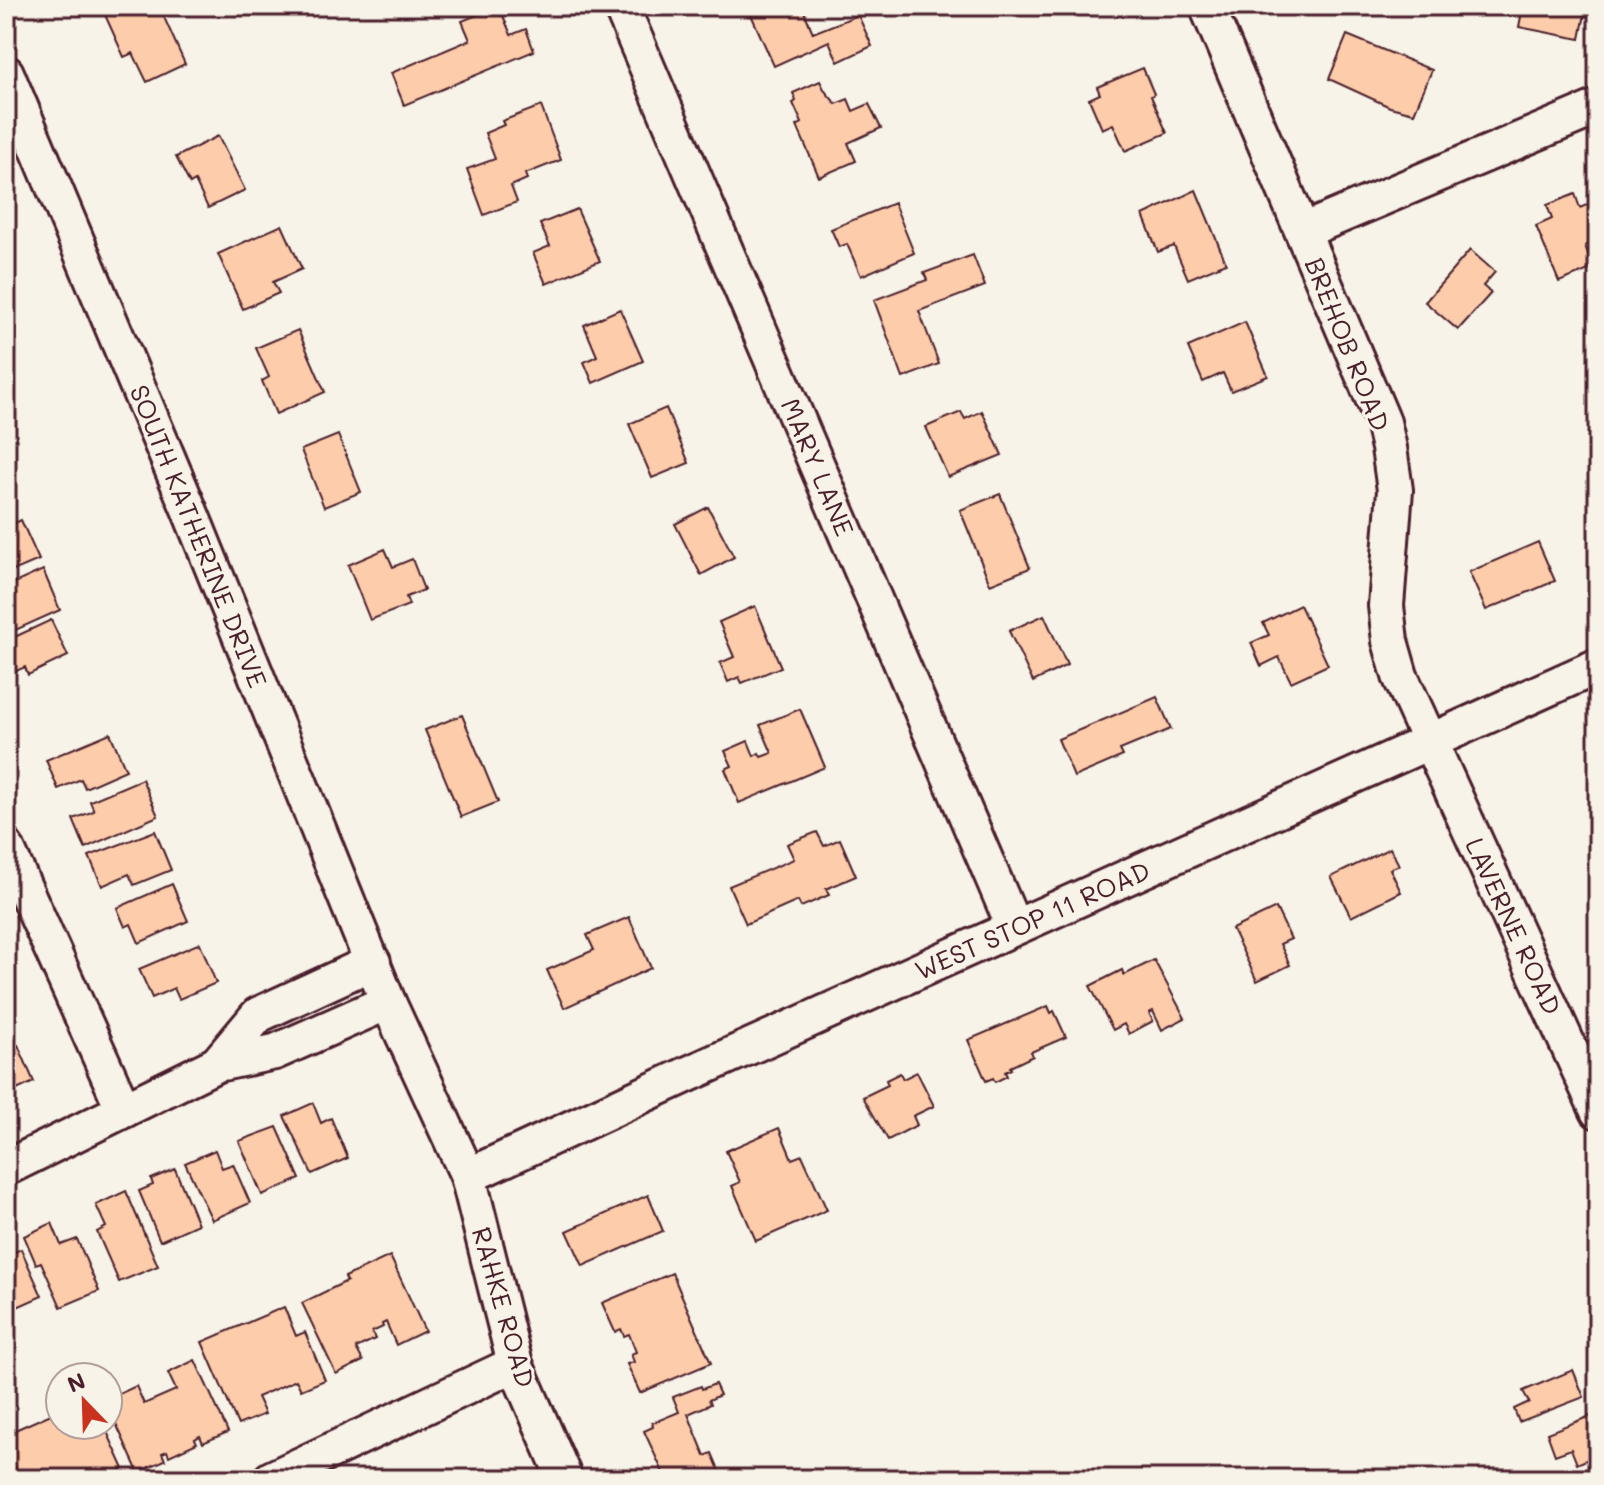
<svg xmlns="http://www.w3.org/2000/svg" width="1604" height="1485" viewBox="0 0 1604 1485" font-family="Mali,sans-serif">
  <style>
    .building { fill: #fcccab; stroke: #4a1f2b; stroke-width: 2 }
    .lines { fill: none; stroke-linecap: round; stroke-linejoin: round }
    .street-casing { stroke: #4a1f2b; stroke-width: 40 }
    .street { stroke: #f7f3e8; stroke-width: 34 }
    .labels { text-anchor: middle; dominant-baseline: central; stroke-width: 6; stroke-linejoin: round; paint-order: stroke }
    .street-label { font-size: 26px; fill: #4a1f2b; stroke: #f7f3e8 }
  </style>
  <rect width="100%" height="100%" fill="#f7f3e8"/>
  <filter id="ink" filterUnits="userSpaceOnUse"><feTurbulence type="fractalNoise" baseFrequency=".0125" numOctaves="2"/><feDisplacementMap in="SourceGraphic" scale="16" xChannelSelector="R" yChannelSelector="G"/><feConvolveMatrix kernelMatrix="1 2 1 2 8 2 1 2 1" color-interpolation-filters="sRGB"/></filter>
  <g filter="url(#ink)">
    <g class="building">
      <path d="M101 6H159L185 64 147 82 133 53 124 57Z"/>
      <path d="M499 6 511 35 526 29 534 51 404 105 391 73 470 40 462 21Z"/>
      <path d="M759 6H802L813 33 858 15 872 46 838 62 829 41 774 66 749 10Z"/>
      <path d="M1078 6H1099L1081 14Z"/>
      <path d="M1523 6H1598V11L1586 9 1580 39 1519 27Z"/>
      <path d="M1347 35 1432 70 1414 113 1390 107 1329 79Z"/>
      <path d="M1143 68 1154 94 1151 96 1167 133 1125 151 1113 124 1102 129 1089 99 1100 94 1097 87Z"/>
      <path d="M820 81 825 91 836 104 848 99 853 111 869 104 881 128 848 143 856 161 819 177 797 126 802 123 793 103 796 101 793 93Z"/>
      <path d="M541 106 561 160 525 174 527 179 511 186 517 202 484 215 467 169 495 159 485 133 504 125 502 121Z"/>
      <path d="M218 136 245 190 208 208 195 181 190 184 176 157Z"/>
      <path d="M1196 190 1226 263 1188 279 1174 246 1158 252 1143 215Z"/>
      <path d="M1575 194 1580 208 1598 200V240L1585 246 1594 268 1559 282 1536 226 1552 219 1547 205Z"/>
      <path d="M894 203 914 253 861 276 847 244 839 247 831 229Z"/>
      <path d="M577 209 600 261 546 284 533 253 550 246 540 224Z"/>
      <path d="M282 225 302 269 273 282 279 293 243 309 218 254Z"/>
      <path d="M1470 250 1495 272 1483 286 1491 293 1458 330 1425 302Z"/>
      <path d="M973 255 985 286 919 311 939 364 903 378 874 300 927 280 924 273Z"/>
      <path d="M620 309 643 361 593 383 584 362 597 356 584 325Z"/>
      <path d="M1245 322 1268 376 1231 391 1223 373 1203 382 1188 347Z"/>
      <path d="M298 330 325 392 276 414 262 381 269 377 256 348Z"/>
      <path d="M666 408 689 463 652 478 629 424Z"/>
      <path d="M982 411 1002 455 948 477 926 427 961 412 965 419Z"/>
      <path d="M338 435 361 492 324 507 301 450Z"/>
      <path d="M1000 494 1030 568 990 584 960 510Z"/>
      <path d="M708 507 734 557 701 575 675 524Z"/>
      <path d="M21 520 39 560 6 574V527Z"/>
      <path d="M1538 542 1555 581 1486 610 1469 572Z"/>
      <path d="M385 549 393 567 412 559 424 590 406 597 409 605 370 620 348 565Z"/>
      <path d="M43 570 60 610 11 632 6 620V587Z"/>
      <path d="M1300 605 1328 665 1291 682 1279 657 1261 666 1251 643 1269 635 1263 623Z"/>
      <path d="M755 606 781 667 742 683 739 677 728 682 720 663 734 657 719 622Z"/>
      <path d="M1044 615 1067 665 1033 682 1009 631Z"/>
      <path d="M51 620 68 656 28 675 25 667 9 674 6 667V641Z"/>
      <path d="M1157 697 1171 729 1120 750 1123 756 1074 777 1058 739Z"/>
      <path d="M800 709 825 767 739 803 725 769 732 766 725 751 748 741 754 756 759 753 761 757 772 753 760 725Z"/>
      <path d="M462 715 498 802 461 817 425 730Z"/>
      <path d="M110 733 126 770 85 788 81 779 58 789 46 760Z"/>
      <path d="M142 779 158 816 85 848 73 819 94 811 90 801Z"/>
      <path d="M155 831 171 870 134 885 129 874 102 886 89 856Z"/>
      <path d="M817 832 824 846 840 839 856 876 826 889 829 895 801 907 798 901 746 924 729 886 794 859 787 844Z"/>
      <path d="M1390 848 1399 865 1390 869 1401 892 1351 917 1331 877Z"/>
      <path d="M172 884 188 921 139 943 131 924 125 927 117 908Z"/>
      <path d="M1276 908 1291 939 1280 944 1290 965 1257 981 1232 929Z"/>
      <path d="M629 917 651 968 564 1008 547 970 594 950 587 935Z"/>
      <path d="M200 943 216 983 179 999 174 988 152 998 139 969Z"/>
      <path d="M1154 960 1185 1018 1162 1030 1153 1011 1149 1013 1153 1021 1129 1034 1124 1024 1113 1030 1090 986 1122 970 1124 975Z"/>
      <path d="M1048 1006 1051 1013 1054 1011 1066 1037 1031 1052 1033 1056 1010 1067 1011 1069 1005 1072 1007 1076 995 1082 993 1078 986 1081 968 1040Z"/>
      <path d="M6 1010 13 1025 6 1028Z"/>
      <path d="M18 1045 34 1082 6 1095V1050Z"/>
      <path d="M917 1072 934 1106 913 1116 917 1125 888 1140 863 1097 888 1085 886 1080 900 1073 903 1079Z"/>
      <path d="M313 1103 321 1123 331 1118 348 1158 312 1174 284 1116Z"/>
      <path d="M277 1127 300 1179 262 1195 239 1141Z"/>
      <path d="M779 1128 792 1159 802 1155 827 1210 756 1241 732 1186 740 1182 726 1151Z"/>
      <path d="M215 1150 222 1168 233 1164 250 1203 212 1220 185 1163Z"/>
      <path d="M175 1169 198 1224 160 1241 139 1191 153 1185 151 1179Z"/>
      <path d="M126 1191 158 1266 119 1282 97 1232 106 1227 96 1205Z"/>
      <path d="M648 1195 663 1231 583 1266 567 1231Z"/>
      <path d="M52 1223 61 1245 77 1239 99 1291 61 1307 41 1262 36 1264 24 1236Z"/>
      <path d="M21 1249 42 1296 6 1312V1256Z"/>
      <path d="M390 1256 425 1331 396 1345 386 1322 382 1324 383 1327 372 1332 375 1339 356 1348 363 1361 336 1374 302 1303 347 1281 345 1277Z"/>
      <path d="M672 1273 711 1363 640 1393 627 1364 634 1362 631 1354 636 1352 629 1334 624 1336 621 1329 615 1332 602 1303Z"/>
      <path d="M284 1307 296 1336 305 1332 325 1380 301 1390 296 1380 257 1397 265 1414 238 1425 202 1342Z"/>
      <path d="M195 1360 228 1432 203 1443 200 1436 195 1439 197 1443 169 1456 167 1451 162 1453 165 1460 138 1472 108 1406V1399L136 1386 144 1404 176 1390 168 1373Z"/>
      <path d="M1573 1370 1584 1397 1519 1422 1514 1409 1529 1402 1523 1391Z"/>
      <path d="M715 1384 720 1395 709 1400 711 1404 688 1414 705 1456 712 1453 723 1479H666L644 1431 653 1427 652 1423 679 1412 673 1397 701 1386 702 1389Z"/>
      <path d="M60 1410V1425H104L124 1469 100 1479H96L93 1471 90 1472 93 1479H20L6 1447V1434Z"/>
      <path d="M1598 1413V1455L1577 1464 1571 1449 1555 1455 1547 1433Z"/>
    </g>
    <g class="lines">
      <g class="street-casing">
        <g id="street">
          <path d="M621 6 1014 927"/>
          <path d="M1207 6 1383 422 1389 448 1395 490 1386 606 1390 641 1400 676 1598 1111"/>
          <path d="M6 73 189 509 388 1002 468 1176 515 1364 565 1479"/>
          <path d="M1303 231 1598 107"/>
          <path d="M6 847 124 1110"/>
          <path d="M217 1064 258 1015 373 962"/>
          <path d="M6 1168 217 1064 275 1052 388 1002"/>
          <path d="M468 1176 684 1076 1598 666"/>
          <path d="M271 1479 515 1364"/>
        </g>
      </g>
      <use href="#street" class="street"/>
    </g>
  </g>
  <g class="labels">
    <g class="street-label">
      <text transform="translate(1348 344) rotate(68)">BREHOB ROAD</text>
      <text transform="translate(818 467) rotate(67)">MARY LANE</text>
      <text transform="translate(199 536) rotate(68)">SOUTH KATHERINE DRIVE</text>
      <text transform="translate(1032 920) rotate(-24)">WEST STOP 11 ROAD</text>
      <text transform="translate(1514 926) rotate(65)">LAVERNE ROAD</text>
      <text transform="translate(504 1307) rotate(74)">RAHKE ROAD</text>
    </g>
  </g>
  <rect width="1604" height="1485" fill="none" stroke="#f7f3e8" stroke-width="32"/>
  <rect x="16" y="16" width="1572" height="1453" fill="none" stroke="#4a1f2b" stroke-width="3" filter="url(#ink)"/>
  <g transform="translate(84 1401) rotate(337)"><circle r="38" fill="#f7f3e8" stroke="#b29e9c" stroke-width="2"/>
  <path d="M0-6L14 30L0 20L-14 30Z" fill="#c8321e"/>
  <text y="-12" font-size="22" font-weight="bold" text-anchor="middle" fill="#4a1f2b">N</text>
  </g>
</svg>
